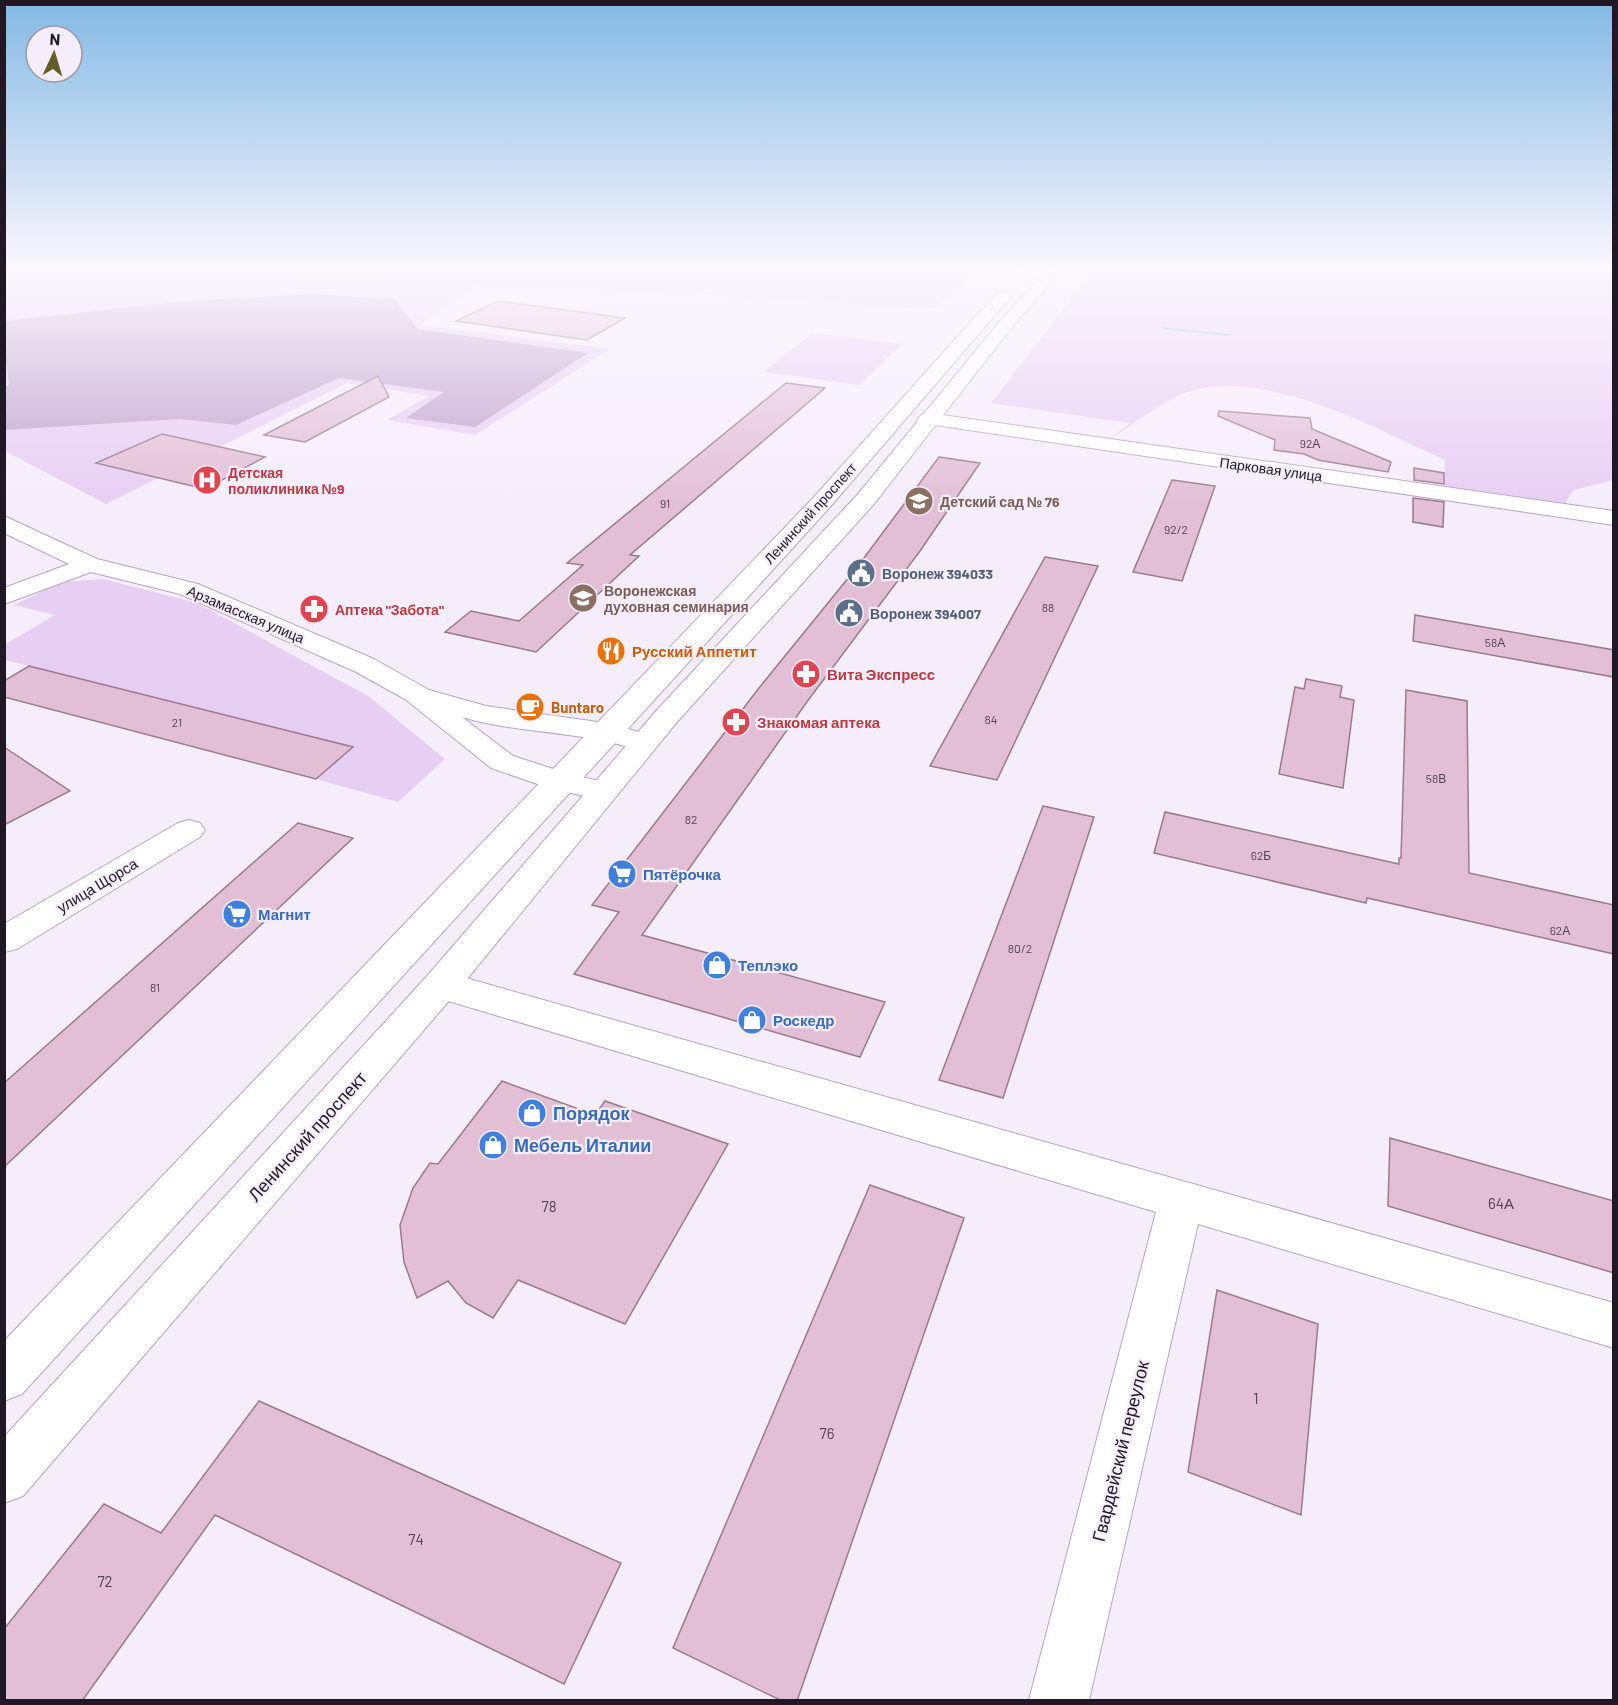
<svg xmlns="http://www.w3.org/2000/svg" width="1618" height="1705" viewBox="0 0 1618 1705" font-family="Barlow,sans-serif">
  <style>
    .green { fill: #e7cef3 }
    .forest { fill: #bea0cc }
    .sand { fill: #f1e8c2 }
    .lines { fill: none; stroke-linecap: round; stroke-linejoin: round }
    .stream { fill: #8bc1de; fill-rule: evenodd }
    .building { fill: #e2bfd5; stroke: #9a7a8f; stroke-width: 1.5 }
    .minor-casing { stroke: #b9a4c3; stroke-width: 2 }
    .primary-casing { stroke: #b9a4c3; stroke-width: 2 }
    .minor { fill: #fff; fill-rule: evenodd }
    .primary { fill: #fff; fill-rule: evenodd }
    .labels { text-anchor: middle; dominant-baseline: central; stroke-width: 4.5; stroke-linejoin: round; paint-order: stroke }
    .number-label { font-size: 12px; fill: #504250 }
    .far-street-label { font-size: 14px; fill: #201824; stroke: #f6edfb }
    .far-health-label { font-size: 14px; font-weight: bold; fill: #be3a42; stroke: #f6edfb; text-anchor: start }
    .far-education-label { font-size: 14px; font-weight: bold; fill: #785e54; stroke: #f6edfb; text-anchor: start }
    .far-service-label { font-size: 14px; font-weight: bold; fill: #4e5e75; stroke: #f6edfb; text-anchor: start }
    .food-label { font-size: 15px; font-weight: bold; fill: #c56008; stroke: #f6edfb; text-anchor: start }
    .health-label { font-size: 15px; font-weight: bold; fill: #be3a42; stroke: #f6edfb; text-anchor: start }
    .shop-label { font-size: 15px; font-weight: bold; fill: #366cbe; stroke: #f6edfb; text-anchor: start }
    .street-label { font-size: 15px; fill: #201824; stroke: #f6edfb }
    .near-number-label { font-size: 15px; fill: #504250 }
    .near-shop-label { font-size: 18px; font-weight: bold; fill: #366cbe; stroke: #f6edfb; text-anchor: start }
    .near-street-label { font-size: 18px; fill: #201824; stroke: #f6edfb }
  </style>
  <rect width="100%" height="100%" fill="#f6edfb"/>
  <g class="green">
    <path d="M5 268H979L935 309 698 294 476 285 420 325 610 349 475 435 387 420 429 396 347 383 106 504 5 451Z"/>
    <path d="M1095 268H1568L1613 272V480L1574 490 1565 503 1444 486 1445 460C1375 428 1256 362 1180 395 1156 405 1133 425 1110 439L1130 423 991 403Z"/>
    <path d="M812 333 902 344 859 385 764 372Z"/>
    <path d="M103 579 197 603 368 696 445 759 398 802 316 779 352 747 5 660 4 645 55 615 14 605 61 582Z"/>
  </g>
  <path class="forest" d="M310 294 394 299 418 329 588 353 475 427 406 418 444 392 339 378 236 425 180 419 5 430V386L9 385 5 352V321L175 302Z"/>
  <path class="sand" d="M271 268H448L437 271 317 278Z"/>
  <g class="lines">
    <path class="stream" d="M1161 327 1228 334 1230 335 1228 336 1163 329Z"/>
  </g>
  <g class="building">
    <path d="M498 301 625 318 587 340 456 321Z"/>
    <path d="M378 376 389 397 305 442 264 435Z"/>
    <path d="M786 383 825 388 630 555 639 556 536 652 445 632 471 611 519 621 583 565 567 563Z"/>
    <path d="M1219 411 1310 418 1312 429 1391 462 1388 472 1318 460 1304 454 1274 450 1275 440 1218 416Z"/>
    <path d="M162 434 265 457 205 489 96 463Z"/>
    <path d="M939 457 980 463 920 551 809 699 642 935 885 1002 860 1057 574 974 619 912 592 905 759 688 858 566Z"/>
    <path d="M1414 468 1444 473V484L1414 480Z"/>
    <path d="M1172 480 1215 486 1182 581 1133 572Z"/>
    <path d="M1413 498 1444 502 1443 527 1413 522Z"/>
    <path d="M1045 557 1098 566 997 780 930 766Z"/>
    <path d="M1415 615 1614 650V677L1413 641Z"/>
    <path d="M29 666 353 747 316 779 4 697V681Z"/>
    <path d="M1306 679 1342 686 1340 697 1354 700 1343 788 1279 774 1295 687 1304 689Z"/>
    <path d="M1406 690 1467 701 1469 873 1614 905V954L1367 898 1366 903 1154 853 1165 812 1399 864V858H1401Z"/>
    <path d="M4 747 70 791 4 825Z"/>
    <path d="M1043 806 1094 817 1003 1098 939 1080Z"/>
    <path d="M298 823 353 838 4 1167V1083Z"/>
    <path d="M502 1081 595 1115 605 1101 728 1144 625 1324 518 1280 493 1318 466 1303 448 1281 417 1298 404 1262 400 1225 413 1188 430 1163 438 1164Z"/>
    <path d="M1390 1138 1614 1201V1273L1388 1206Z"/>
    <path d="M870 1185 964 1218 797 1701H782L673 1648Z"/>
    <path d="M1217 1290 1318 1324 1301 1515 1188 1472Z"/>
    <path d="M259 1401 621 1563 564 1684 215 1515 82 1701H4V1629L104 1504 161 1533Z"/>
  </g>
  <g class="lines">
    <g class="minor-casing">
      <g id="minor">
        <path d="M928 413 1614 511V525L921 423 918 419 921 415Z"/>
        <path d="M4 516 97 559 198 584 374 659 429 690 486 706 605 723 654 736 659 742 654 748C637 752 621 744 605 741 558 731 508 731 462 717L513 756 569 774 613 784 618 791 613 798 602 800 549 788 491 768 405 699 354 671 180 594 91 572 4 604V588L69 564 4 533Z"/>
        <path d="M189 820 200 823 205 830 200 837 17 949 4 952V924L178 823Z"/>
        <path d="M441 971 1614 1303V1348L1198 1224 1089 1700H1029L1156 1212 428 995 422 985 428 975Z"/>
      </g>
    </g>
    <g class="primary-casing">
      <g id="primary">
        <path d="M1049 268H1064L1012 327 874 504 677 722 454 995 23 1496 4 1503V1437L428 975 657 710 858 494 1000 321Z"/>
        <path d="M1003 292 1008 294 1011 297 1008 300 830 507 22 1394 4 1401V1341L814 497 974 318 998 294Z"/>
      </g>
    </g>
    <use href="#minor" class="minor"/>
    <use href="#primary" class="primary"/>
  </g>
  <linearGradient id="sky" x2="0" y2="1"><stop stop-color="#83b9e4"/><stop offset="0.53" stop-color="#fbf7fd"/><stop offset="1" stop-color="#fbf7fd" stop-opacity="0"/></linearGradient>
  <rect width="1618" height="506" fill="url(#sky)"/>
  <defs>
    <g id="hospital-disc" transform="scale(1.5)"><circle r="9.5" fill="#e0444e" stroke="#f6edfb"/><path d="M-5-5h3v3.5h4V-5h3V5h-3V1.5h-4V5h-3Z" fill="#fff"/></g>
    <g id="school-disc" transform="scale(1.5)"><circle r="9.5" fill="#8d6e63" stroke="#f6edfb"/><path d="M0-5L7-2L0 1L-7-2ZM-4 1L0 2.5L4 1V4Q0 6-4 4Z" fill="#fff"/></g>
    <g id="civic-disc" transform="scale(1.5)"><circle r="9.5" fill="#5c6f8a" stroke="#f6edfb"/><path d="M-.6-6.5H3V-4.5H.6V-3L4-1V1h2V6H-6V1h2V-1L-.6-3ZM-1.2 2.5V6h2.4V2.5Z" fill="#fff"/></g>
    <g id="pharmacy-disc" transform="scale(1.5)"><circle r="9.5" fill="#e0444e" stroke="#f6edfb"/><path d="M-2-6h4v4h4v4h-4v4h-4v-4h-4v-4h4Z" fill="#fff"/></g>
    <g id="restaurant-disc" transform="scale(1.5)"><circle r="9.5" fill="#e8710a" stroke="#f6edfb"/><path d="M-5-6h1v4h1v-4h1v4h1v-4h1v5L-1.5 .5V6h-2V.5L-5-1ZM5-6V6H3V1.5H1.5Q1.5-4 5-6Z" fill="#fff"/></g>
    <g id="cafe-disc" transform="scale(1.5)"><circle r="9.5" fill="#e8710a" stroke="#f6edfb"/><path d="M-5.5-4.5H6V0H3Q3 3.5 0 3.5H-2.5Q-5.5 3.5-5.5 0ZM3-3.2v2h1.7v-2ZM-6 4.5H4V6H-6Z" fill="#fff"/></g>
    <g id="supermarket-disc" transform="scale(1.5)"><circle r="9.5" fill="#3f7fe0" stroke="#f6edfb"/><path d="M-6-5.5h2.5l.6 2H6L4.5 2H-2.5L-4.4-4H-6ZM-1.5 3.2a1.3 1.3 0 1 0 .1 0ZM3 3.2a1.3 1.3 0 1 0 .1 0Z" fill="#fff"/></g>
    <g id="shop-disc" transform="scale(1.5)"><circle r="9.5" fill="#3f7fe0" stroke="#f6edfb"/><path d="M-5-2.5h2.3a2.7 3.5 0 0 1 5.4 0H5L5.5 6h-11ZM-1.5-2.5h3a1.5 2.3 0 0 0-3 0Z" fill="#fff"/></g>
  </defs>
  <g fill-rule="evenodd">
    <use href="#hospital-disc" x="207" y="480"/>
    <use href="#school-disc" x="919" y="501"/>
    <use href="#civic-disc" x="861" y="573"/>
    <use href="#school-disc" x="583" y="598"/>
    <use href="#pharmacy-disc" x="314" y="609"/>
    <use href="#civic-disc" x="849" y="613"/>
    <use href="#restaurant-disc" x="611" y="651"/>
    <use href="#pharmacy-disc" x="806" y="674"/>
    <use href="#cafe-disc" x="530" y="707"/>
    <use href="#pharmacy-disc" x="736" y="722"/>
    <use href="#supermarket-disc" x="622" y="874"/>
    <use href="#supermarket-disc" x="237" y="914"/>
    <use href="#shop-disc" x="717" y="965"/>
    <use href="#shop-disc" x="752" y="1020"/>
    <use href="#shop-disc" x="532" y="1113"/>
    <use href="#shop-disc" x="493" y="1145"/>
  </g>
  <g class="labels">
    <g class="number-label">
      <text x="1310" y="443">92А</text>
      <text x="665" y="503">91</text>
      <text x="1176" y="529">92/2</text>
      <text x="1048" y="607">88</text>
      <text x="1495" y="642">58А</text>
      <text x="991" y="719">84</text>
      <text x="177" y="722">21</text>
      <text x="1436" y="778">58В</text>
      <text x="691" y="819">82</text>
      <text x="1261" y="855">62Б</text>
      <text x="1560" y="930">62А</text>
      <text x="1020" y="948">80/2</text>
      <text x="155" y="987">81</text>
    </g>
    <g class="far-street-label">
      <text transform="translate(1271 469) rotate(8)">Парковая улица</text>
      <text transform="translate(810 513) rotate(-48)">Ленинский проспект</text>
      <text transform="translate(246 614) rotate(23)">Арзамасская улица</text>
    </g>
    <g class="far-health-label">
      <text x="228" y="472">Детская<tspan x="228" dy="16">поликлиника №9</tspan></text>
      <text x="335" y="609">Аптека "Забота"</text>
    </g>
    <g class="far-education-label">
      <text x="940" y="501">Детский сад № 76</text>
      <text x="604" y="590">Воронежская<tspan x="604" dy="16">духовная семинария</tspan></text>
    </g>
    <g class="far-service-label">
      <text x="882" y="573">Воронеж 394033</text>
      <text x="870" y="613">Воронеж 394007</text>
    </g>
    <g class="food-label">
      <text x="632" y="651">Русский Аппетит</text>
      <text x="551" y="707">Buntaro</text>
    </g>
    <g class="health-label">
      <text x="827" y="674">Вита Экспресс</text>
      <text x="757" y="722">Знакомая аптека</text>
    </g>
    <g class="shop-label">
      <text x="643" y="874">Пятёрочка</text>
      <text x="258" y="914">Магнит</text>
      <text x="738" y="965">Теплэко</text>
      <text x="773" y="1020">Роскедр</text>
    </g>
    <g class="street-label">
      <text transform="translate(97 885) rotate(-31)">улица Щорса</text>
    </g>
    <g class="near-number-label">
      <text x="1501" y="1203">64А</text>
      <text x="549" y="1206">78</text>
      <text x="1256" y="1398">1</text>
      <text x="827" y="1433">76</text>
      <text x="416" y="1539">74</text>
      <text x="105" y="1581">72</text>
    </g>
    <g class="near-shop-label">
      <text x="553" y="1113">Порядок</text>
      <text x="514" y="1145">Мебель Италии</text>
    </g>
    <g class="near-street-label">
      <text transform="translate(307 1136) rotate(-48)">Ленинский проспект</text>
      <text transform="translate(1120 1451) rotate(-76)">Гвардейский переулок</text>
    </g>
  </g>
  <rect width="1618" height="1705" fill="none" stroke="#201824" stroke-width="12"/>
  <g transform="translate(54 54) rotate(4)"><circle r="28" fill="#f6edfb" stroke="#a098a5" stroke-width="1.5"/>
  <path d="M0-4.5L10 22L0 15L-10 22Z" fill="#635c29"/>
  <text y="-9" font-size="16" font-weight="bold" text-anchor="middle" fill="#201824">N</text>
  </g>
</svg>
